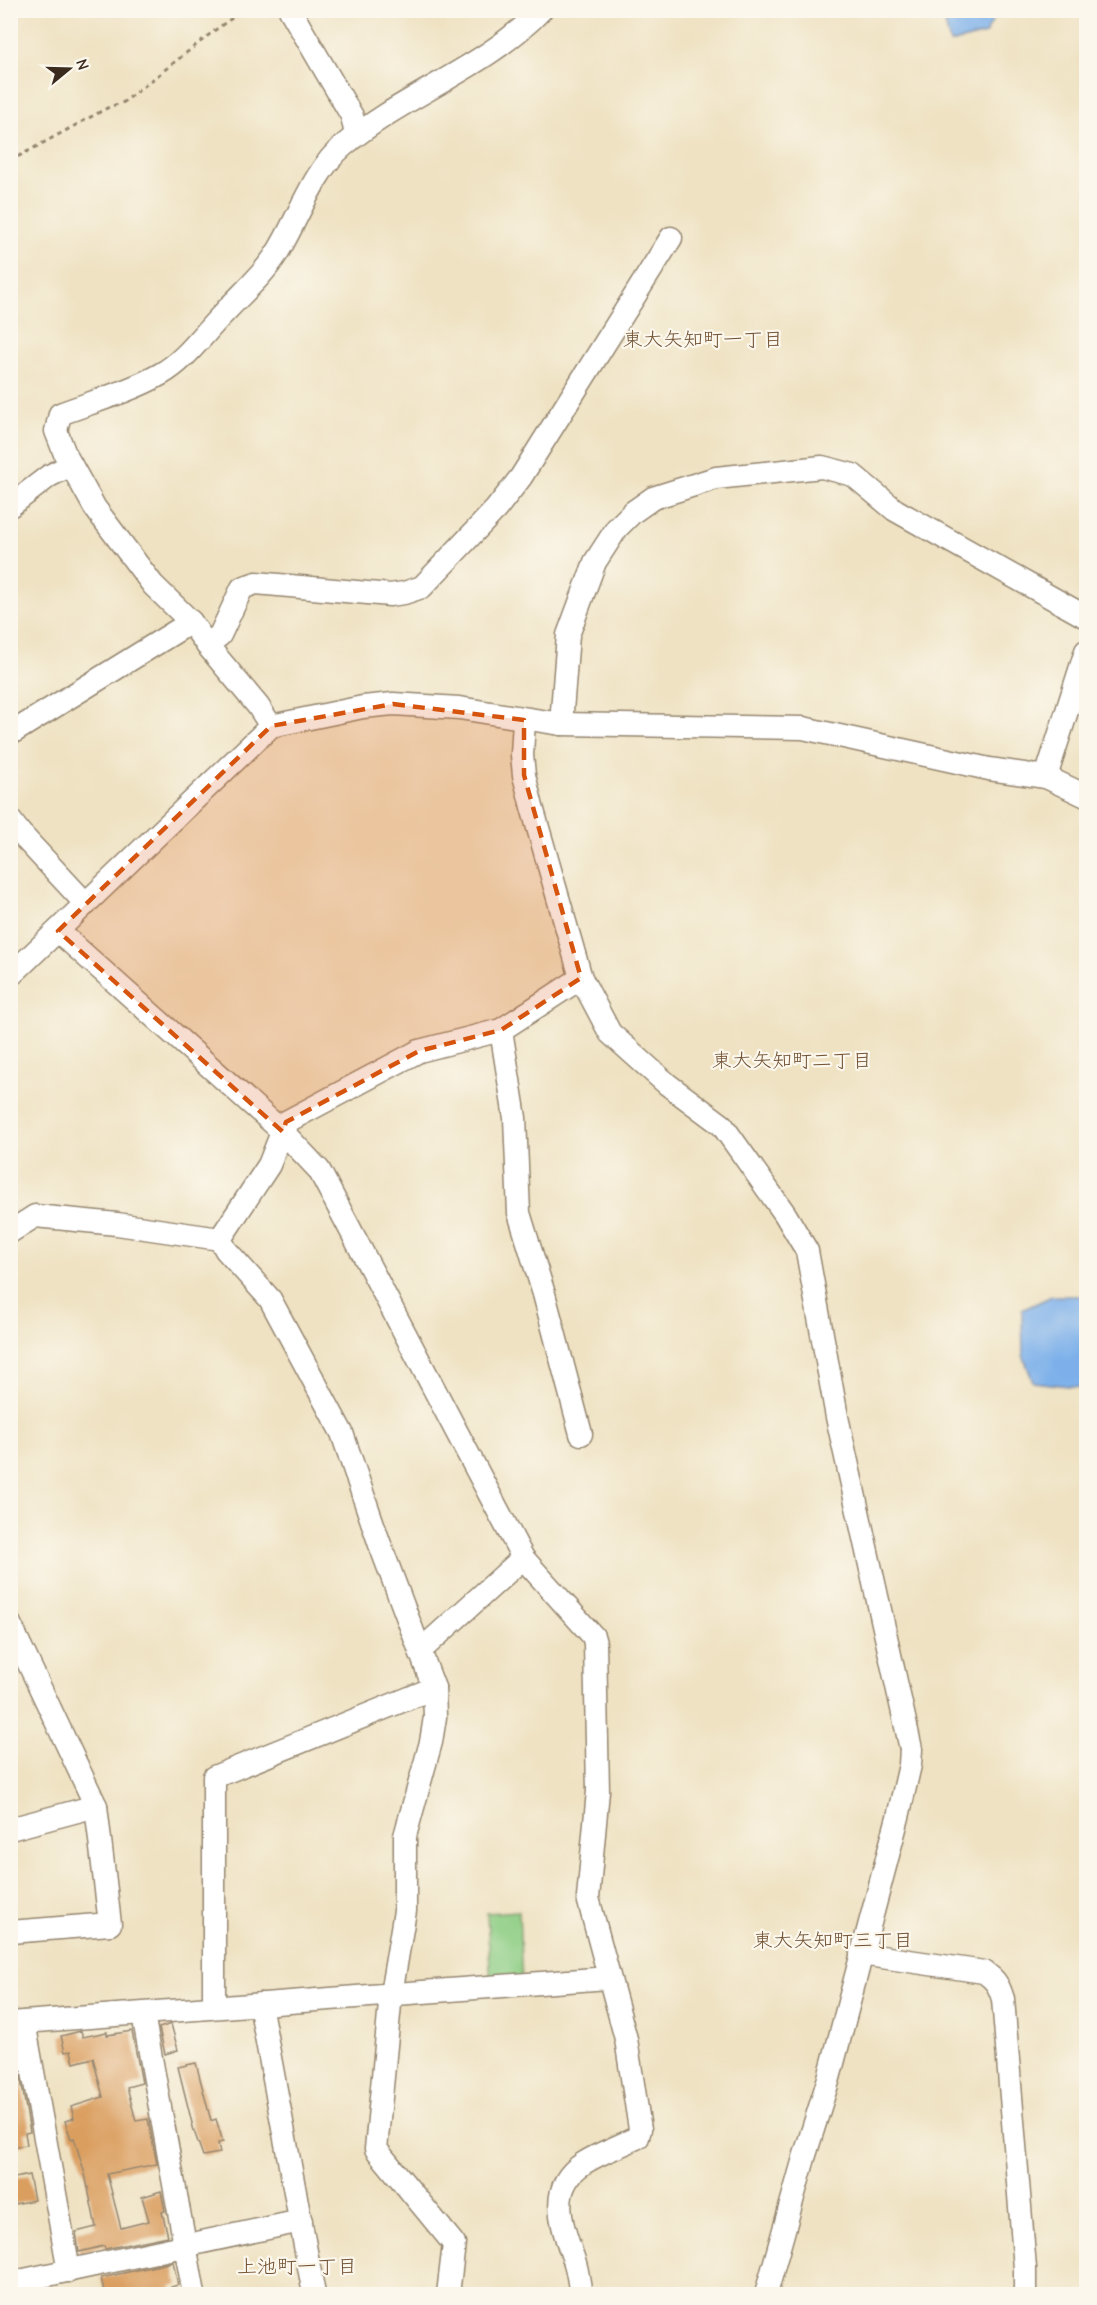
<svg xmlns="http://www.w3.org/2000/svg" width="1097" height="2305" viewBox="0 0 1097 2305" font-family="'Comic Neue','Klee One',sans-serif">
  <style>
    .green { fill: #8dcd84; stroke: #647c51; stroke-width: 1.5 }
    .water { fill: #7db0ea; stroke: #5c6d84; stroke-width: 1.5 }
    .building { fill: #da9e5f }
    .lines { fill: none; stroke-linecap: round; stroke-linejoin: round }
    .minor-casing { stroke: #958670; stroke-width: 25 }
    .path { stroke: #958670; stroke-width: 3; stroke-dasharray: 4.5 4.5; stroke-linecap: butt }
    .minor { stroke: #fff; stroke-width: 22 }
    .marked { fill: #d7540e; fill-opacity: 0.2; stroke: #d7540e; stroke-width: 4.5; stroke-dasharray: 12 8; stroke-linejoin: round }
    .labels { text-anchor: middle; dominant-baseline: central; stroke-width: 4.5; stroke-linejoin: round; paint-order: stroke }
    .neighbourhood-label { font-size: 20px; fill: #735335; stroke: #fbf7ec }
  </style>
  <rect width="100%" height="100%" fill="#fbf7ec"/>
  <filter id="ink" filterUnits="userSpaceOnUse"><feTurbulence type="fractalNoise" baseFrequency=".0167" numOctaves="2"/><feDisplacementMap in="SourceGraphic" scale="12" xChannelSelector="R" yChannelSelector="G"/><feConvolveMatrix kernelMatrix="1 2 1 2 8 2 1 2 1" color-interpolation-filters="sRGB"/></filter>
  <filter id="wash" filterUnits="userSpaceOnUse"><feTurbulence type="fractalNoise" baseFrequency=".008" numOctaves="4" result="noise"/><feDisplacementMap in="SourceGraphic" scale="24" xChannelSelector="R" yChannelSelector="G"/><feGaussianBlur stdDeviation="1.35" result="paint"/><feColorMatrix in="noise" values="0 0 0 0 0 0 0 0 0 0 0 0 0 0 0 0 0 1.4 0 .05"/><feComposite in="paint" operator="in"/></filter>
  <g filter="url(#wash)">
    <rect width="100%" height="100%" fill="#efe2c2"/>
    <path class="green" d="M519 1911 522 1984 491 1987 487 1913Z"/>
    <g class="water">
      <path d="M942 11V10L998 11 985 34 950 43Z"/>
      <path d="M1052 1296H1086V1388L1033 1382 1023 1355 1022 1310Z"/>
    </g>
    <g id="blocks">
      <g class="building">
        <path d="M171 2024 178 2050 165 2054 159 2028Z"/>
        <path d="M81 2031 83 2037 107 2032V2035L132 2031 142 2083 127 2087 136 2121 148 2119 157 2164 107 2174 121 2228 149 2221 142 2197 161 2191 165 2211 162 2212 168 2236 105 2249 104 2246 79 2252 76 2232 96 2227 85 2174 74 2138 71 2139 65 2121 74 2118 71 2107 103 2097 93 2058 74 2063 71 2051 65 2052 61 2036Z"/>
        <path d="M15 2045 30 2132 25 2133 27 2145 10 2147V2046Z"/>
        <path d="M196 2063 211 2121 216 2119 223 2142 218 2143 220 2153 203 2156 194 2131 178 2067Z"/>
        <path d="M29 2175 34 2200 10 2205V2179Z"/>
        <path d="M173 2262 178 2285 171 2287 173 2295H105L101 2278Z"/>
      </g>
    </g>
  </g>
  <g filter="url(#ink)">
    <use href="#blocks" fill-opacity="0" stroke="#958670" stroke-width="1.5"/>
    <g class="lines">
      <g class="minor-casing">
        <g id="minor">
          <path d="M290 10 352 116 356 135"/>
          <path d="M10 506 49 476 71 465"/>
          <path d="M207 645 220 635 242 588 256 583 390 595 404 593 422 587 496 509 521 477 671 238"/>
          <path d="M524 720 522 755 524 775 532 807 581 978 610 1033 667 1084 722 1125 785 1214 807 1251 837 1417 911 1749 910 1765 898 1817 829 2078 804 2158 766 2294"/>
          <path d="M561 724 568 635 595 562 617 528 633 512 653 498 716 478 822 467 853 475 895 510 1086 617"/>
          <path d="M271 726 258 706 207 645 191 622 153 585 95 508 65 454 56 431 60 414C92 402 131 391 161 374 186 360 203 334 223 314 241 294 263 276 277 253 298 220 313 171 343 146 404 94 485 69 541 10"/>
          <path d="M10 734 191 622"/>
          <path d="M1046 777 1086 651"/>
          <path d="M10 820 20 833 86 904"/>
          <path d="M58 931 283 1132 319 1170 523 1558"/>
          <path d="M10 976 271 726 363 707 393 704 459 708 561 724 803 728 989 769 1046 777 1086 796"/>
          <path d="M501 1030 515 1118 519 1213 544 1294 581 1434"/>
          <path d="M10 1232 35 1216 117 1224 220 1239"/>
          <path d="M10 1624 96 1806 110 1924 10 1932"/>
          <path d="M420 1651 523 1558 593 1636 595 1643 598 1791 588 1898 626 2039 640 2129 638 2137C621 2146 601 2152 584 2163 545 2188 563 2228 575 2263 578 2273 579 2284 581 2294"/>
          <path d="M10 1829 96 1806"/>
          <path d="M861 1954 984 1972C996 1980 999 1986 1003 1999L1025 2268V2294"/>
          <path d="M260 2004 314 2294"/>
          <path d="M214 2007V1777L434 1688"/>
          <path d="M143 2014 194 2294"/>
          <path d="M24 2022 69 2271"/>
          <path d="M10 2023 608 1978"/>
          <path d="M10 2283 301 2221"/>
          <path d="M448 2294 454 2244 376 2149 391 1994 405 1911V1836L431 1742 435 1717 434 1688 379 1542 342 1433 270 1299 226 1250 220 1239 269 1165 286 1122 419 1051 501 1030 581 978"/>
        </g>
      </g>
      <path class="path" d="M10 161 109 107 124 102 219 27 244 10"/>
      <use href="#minor" class="minor"/>
    </g>
  </g>
  <path class="marked" d="M393 704 524 720V775L581 978 501 1030 419 1051 286 1122 283 1132 58 931 271 726Z"/>
  <g class="labels">
    <g class="neighbourhood-label">
      <text x="703" y="339">東大矢知町一丁目</text>
      <text x="792" y="1060">東大矢知町二丁目</text>
      <text x="833" y="1940">東大矢知町三丁目</text>
      <text x="297" y="2266">上池町一丁目</text>
    </g>
  </g>
  <rect width="1097" height="2305" fill="none" stroke="#fbf7ec" stroke-width="36"/>
  <g transform="translate(69 69) rotate(71)" stroke="#fbf7ec" stroke-width="4.5" paint-order="stroke">
  <path d="M0-4.5L10 22L0 15L-10 22Z" fill="#3b2a1e"/>
  <text y="-9" font-size="16" font-weight="bold" text-anchor="middle" fill="#3b2a1e">N</text>
  </g>
</svg>
